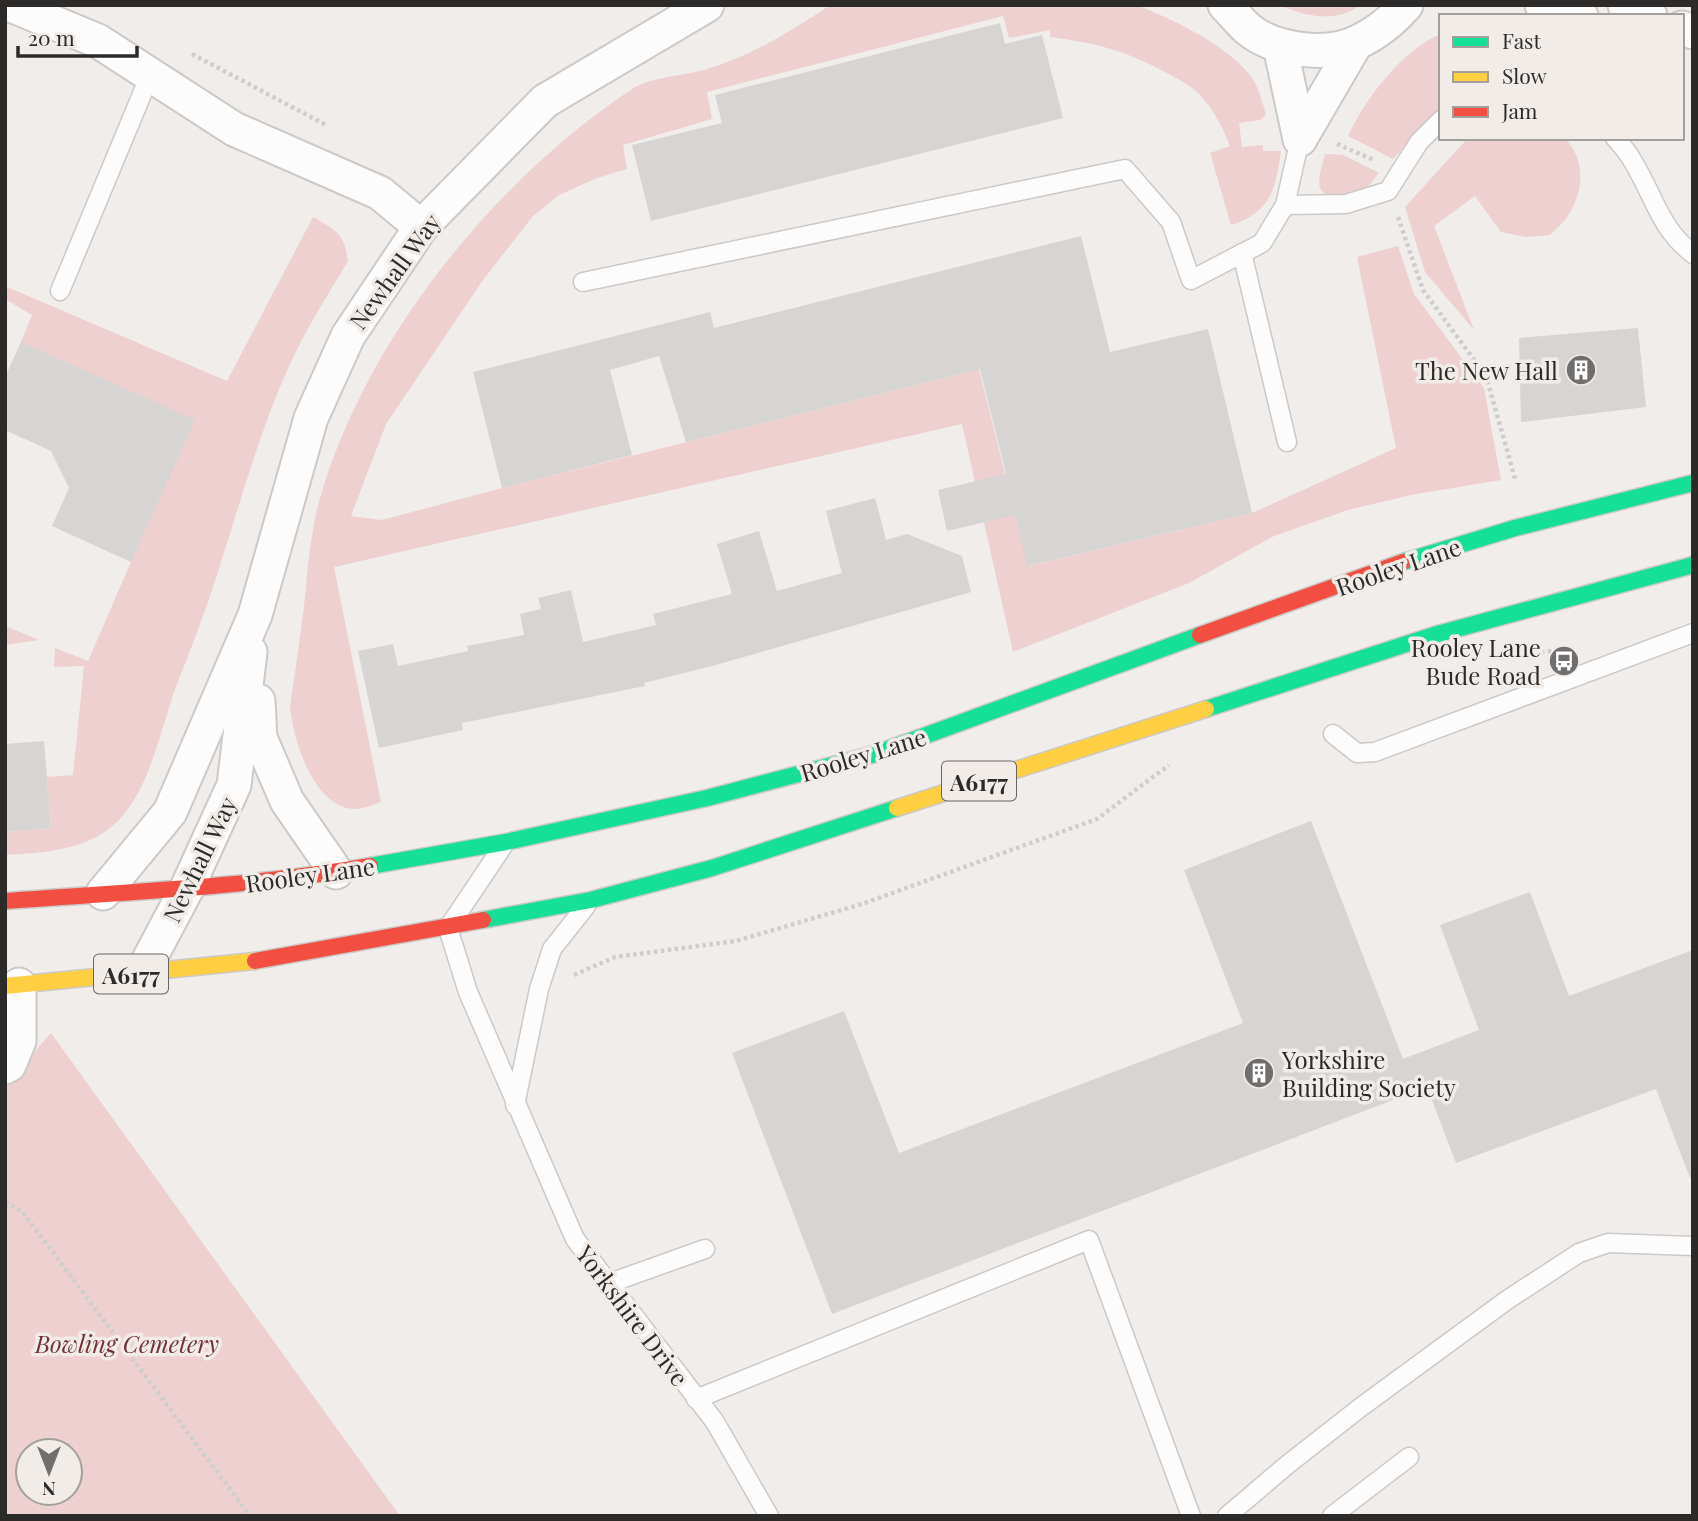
<svg xmlns="http://www.w3.org/2000/svg" width="1698" height="1521" viewBox="0 0 1698 1521" font-family="'Playfair Display',serif">
  <style>
    .green { fill: #eed0d0; fill-rule: evenodd }
    .building { fill: #d7d5d3 }
    .lines { fill: none; stroke-linecap: round; stroke-linejoin: round }
    .lane-casing { stroke: #ccc9c7; stroke-width: 21 }
    .street-casing { stroke: #ccc9c7; stroke-width: 37 }
    .fast-casing { stroke: #ccc9c7; stroke-width: 19 }
    .slow-casing { stroke: #ccc9c7; stroke-width: 19 }
    .jam-casing { stroke: #ccc9c7; stroke-width: 19 }
    .path { stroke: #cfcece; stroke-width: 4.5; stroke-dasharray: 3.5 3.5; stroke-linecap: butt }
    .lane { stroke: #fdfcfc; stroke-width: 18 }
    .street { stroke: #fdfcfc; stroke-width: 33 }
    .fast { stroke: #16e098; stroke-width: 16 }
    .slow { stroke: #ffcf43; stroke-width: 16 }
    .jam { stroke: #f24e42; stroke-width: 16 }
    .labels { text-anchor: middle; dominant-baseline: central; stroke-width: 7; stroke-linejoin: round; paint-order: stroke }
    .shield { fill: #f2ece8; stroke: #686562; stroke-width: 2 }
    .shield-label { font-size: 23px; font-weight: bold; fill: #2d2b29 }
    .street-label { font-size: 24px; fill: #2d2b29; stroke: #f2ece8 }
    .poi-label { font-size: 24px; fill: #2d2b29; stroke: #f2ece8; text-anchor: end }
    .park-label { font-size: 24px; font-style: italic; fill: #713137; stroke: #f2ece8 }
  </style>
  <rect width="100%" height="100%" fill="#f0edea"/>
  <g class="green">
    <path d="M830 5H1136C1173 19 1229 46 1252 78 1259 88 1262 102 1266 114L1260 120 1239 123 1242 147 1263 145V151H1281C1276 188 1271 212 1231 225L1210 153 1230 146C1223 128 1214 110 1200 95 1192 86 1180 80 1169 74 1124 50 1100 44 1050 37V30L1009 38 1003 16 707 92 712 119 623 145 627 169 597 178 559 195 533 216 483 280 386 424 351 516 382 520 502 488 979 369 1028 566 1252 513 1396 448 1357 257 1398 246 1414 294 1484 388 1501 480 1411 495 1348 510 1274 536 1189 583 1013 652 962 424 334 567 381 802C373 805 363 809 354 809 313 807 293 739 290 707 295 670 301 634 305 597 308 563 311 531 320 498 367 337 494 181 632 89 650 77 683 76 704 70 749 57 792 31 830 5Z"/>
    <path d="M1280 5H1361C1335 23 1307 17 1280 5Z"/>
    <path d="M1441 34V110L1393 159 1348 136C1364 100 1403 49 1441 34Z"/>
    <path d="M1468 138H1564C1586 158 1584 190 1569 214 1565 222 1556 228 1550 235L1526 237 1501 232 1475 196 1434 226 1474 330 1425 272 1405 207Z"/>
    <path d="M1325 154 1343 155 1379 173C1375 177 1372 183 1367 187 1358 194 1326 203 1320 188 1317 179 1323 163 1325 154Z"/>
    <path d="M313 217C337 231 344 233 348 261 327 296 305 331 288 368 255 443 235 522 209 599 199 628 188 656 177 684 161 727 151 786 119 820 91 850 44 853 5 855V832L51 828 47 777 73 775 84 666 54 667 55 648 88 661 131 562 21 342 32 315 5 299V286L227 381Z"/>
    <path d="M5 626 39 640 5 645Z"/>
    <path d="M51 1033 400 1516H5V1085ZM28 1451H70V1493H28Z"/>
  </g>
  <g class="building">
    <path d="M1000 23 1005 44 1042 35 1063 118 651 221 632 145 722 123 715 95Z"/>
    <path d="M1081 236 1110 352 1208 329 1252 513 1027 566 1015 515 947 531 938 490 1006 474 980 369 686 442 659 356 610 370 632 455 502 488 473 372 710 312 714 328Z"/>
    <path d="M1638 328 1646 407 1521 422 1519 338Z"/>
    <path d="M21 342 195 420 131 562 52 526 69 488 51 451 5 430V377Z"/>
    <path d="M875 498 886 540 907 534 962 556 971 592 712 666 644 683 645 686 462 723 463 730 379 748 358 651 393 644 398 666 468 651 467 646 524 635 520 614 541 609 538 598 571 590 583 642 656 625 653 614 732 594 717 544 759 531 777 591 842 573 826 511Z"/>
    <path d="M44 741 51 828 5 832V744Z"/>
    <path d="M1311 821 1403 1059 1479 1030 1440 925 1530 892 1569 996 1693 950V1178H1690L1656 1089 1456 1163 1427 1087 832 1314 732 1053 844 1011 899 1153 1243 1023 1184 870Z"/>
  </g>
  <g class="lines">
    <g class="lane-casing">
      <g id="lane">
        <path d="M1615 138C1621 145 1628 152 1632 160 1654 195 1659 228 1693 254"/>
        <path d="M1285 205 1346 204 1388 191 1419 142 1441 120"/>
        <path d="M1242 253 1287 442"/>
        <path d="M583 282 1125 169 1171 222 1191 280 1262 243 1285 205 1300 139"/>
        <path d="M60 291 150 75"/>
        <path d="M1333 734 1357 753 1375 752 1693 633"/>
        <path d="M503 846 448 928 468 992 575 1239 715 1422 769 1516"/>
        <path d="M515 1105 539 989 552 949 586 906"/>
        <path d="M607 1284 705 1249"/>
        <path d="M696 1399 1089 1240 1191 1516"/>
        <path d="M1227 1516 1287 1465 1361 1407 1507 1300 1579 1253 1608 1243 1693 1246"/>
        <path d="M1332 1516 1409 1457"/>
      </g>
    </g>
    <g class="street-casing">
      <g id="street">
        <path d="M11 5 98 41 234 129 380 193 421 227"/>
        <path d="M1225 5C1233 13 1240 22 1248 29 1274 51 1328 57 1358 42 1377 33 1392 21 1406 5"/>
        <path d="M1542 5 1581 16"/>
        <path d="M1625 5 1650 16"/>
        <path d="M1682 28 1693 32"/>
        <path d="M1280 46 1300 139"/>
        <path d="M1300 139 1356 43"/>
        <path d="M258 701 260 738 287 801 336 872"/>
        <path d="M103 893 170 812 255 615 311 418 348 336 421 227 545 101 707 5"/>
        <path d="M142 973 187 888 234 785 250 652"/>
        <path d="M5 1067 9 1065 19 1041V985"/>
      </g>
    </g>
    <g class="fast-casing">
      <g id="fast">
        <path d="M1403 562 1515 528 1693 483"/>
        <path d="M1206 709 1434 635 1693 565"/>
        <path d="M370 866 506 842 707 798 875 754 1200 635"/>
        <path d="M483 920 591 900 712 868 897 808"/>
      </g>
    </g>
    <g class="slow-casing">
      <g id="slow">
        <path d="M897 808 1206 709"/>
        <path d="M5 986 255 961"/>
      </g>
    </g>
    <g class="jam-casing">
      <g id="jam">
        <path d="M1200 635 1403 562"/>
        <path d="M5 901C127 892 250 887 370 866"/>
        <path d="M255 961 483 920"/>
      </g>
    </g>
    <g class="path">
      <path d="M192 54 326 125"/>
      <path d="M1337 144 1374 160"/>
      <path d="M1398 217 1423 290 1486 376 1516 482"/>
      <path d="M1527 654 1553 651"/>
      <path d="M574 975 615 957 736 941 862 904 1097 819 1169 765"/>
      <path d="M5 1202 22 1211 250 1516"/>
    </g>
    <use href="#lane" class="lane"/>
    <use href="#street" class="street"/>
    <use href="#fast" class="fast"/>
    <use href="#slow" class="slow"/>
    <use href="#jam" class="jam"/>
  </g>
  <defs>
    <g id="building-disc" transform="scale(1.575)"><circle r="9.5" fill="#716f6d" stroke="#f2ece8"/><path d="M-4-6H4V6H1V3H-1V6H-4ZM-2.5-4.3h1.7v1.8h-1.7ZM.8-4.3h1.7v1.8H.8ZM-2.5-1h1.7V.8h-1.7ZM.8-1h1.7V.8H.8Z" fill="#fff"/></g>
    <g id="bus-disc" transform="scale(1.575)"><circle r="9.5" fill="#716f6d" stroke="#f2ece8"/><path d="M-5-6H5V4H4V6H2V4H-2V6H-4V4H-5ZM-3.5-4V0h7V-4ZM-3.5 1.2v1.5H-2V1.2ZM2 1.2v1.5H3.5V1.2Z" fill="#fff"/></g>
  </defs>
  <g fill-rule="evenodd">
    <use href="#building-disc" x="1581" y="370"/>
    <use href="#bus-disc" x="1564" y="661"/>
    <use href="#building-disc" x="1259" y="1073"/>
  </g>
  <g class="labels">
    <g class="shield">
      <rect x="942" y="761.5" width="74" height="39" rx="5"/>
      <rect x="94" y="954.5" width="74" height="39" rx="5"/>
    </g>
    <g class="shield-label">
      <text x="979" y="781">A6177</text>
      <text x="131" y="974">A6177</text>
    </g>
    <g class="street-label">
      <text transform="translate(394 271) rotate(-54)">Newhall Way</text>
      <text transform="translate(1398 566) rotate(-19)">Rooley Lane</text>
      <text transform="translate(863 754) rotate(-17)">Rooley Lane</text>
      <text transform="translate(199 859) rotate(-64)">Newhall Way</text>
      <text transform="translate(310 874) rotate(-8)">Rooley Lane</text>
      <text transform="translate(633 1315) rotate(53)">Yorkshire Drive</text>
    </g>
    <g class="poi-label">
      <text x="1558" y="370">The New Hall</text>
      <text x="1541" y="647">Rooley Lane<tspan x="1541" dy="28">Bude Road</tspan></text>
      <text x="1282" y="1059" text-anchor="start">Yorkshire<tspan x="1282" dy="28">Building Society</tspan></text>
    </g>
    <g class="park-label">
      <text x="127" y="1343">Bowling Cemetery</text>
    </g>
  </g>
  <rect width="1698" height="1521" fill="none" stroke="#2d2b29" stroke-width="14"/>
  <rect x="1439" y="14" width="245" height="126" fill="#f2ece8" stroke="#a39f9c" stroke-width="2"/>
  <rect x="1453" y="37" width="35" height="10" fill="#16e098" stroke="#a39f9c" stroke-width="2"/>
  <text x="1502" y="49" font-size="21" fill="#2d2b29">Fast</text>
  <rect x="1453" y="72" width="35" height="10" fill="#ffcf43" stroke="#a39f9c" stroke-width="2"/>
  <text x="1502" y="84" font-size="21" fill="#2d2b29">Slow</text>
  <rect x="1453" y="107" width="35" height="10" fill="#f24e42" stroke="#a39f9c" stroke-width="2"/>
  <text x="1502" y="119" font-size="21" fill="#2d2b29">Jam</text>
  <g transform="translate(49 1472) rotate(180)"><circle r="33" fill="#f2ece8" stroke="#a39f9c" stroke-width="2"/>
  <path d="M0-5L12 26L0 18L-12 26Z" fill="#716f6d"/>
  <text y="-10" font-size="19" font-weight="bold" text-anchor="middle" fill="#2d2b29">N</text>
  </g>
  <path d="M18 46v10h119v-10" fill="none" stroke="#2d2b29" stroke-width="3.5"/>
  <text x="28" y="46" font-size="21" fill="#2d2b29" stroke="#f2ece8" stroke-width="5" paint-order="stroke">20 m</text>
</svg>
